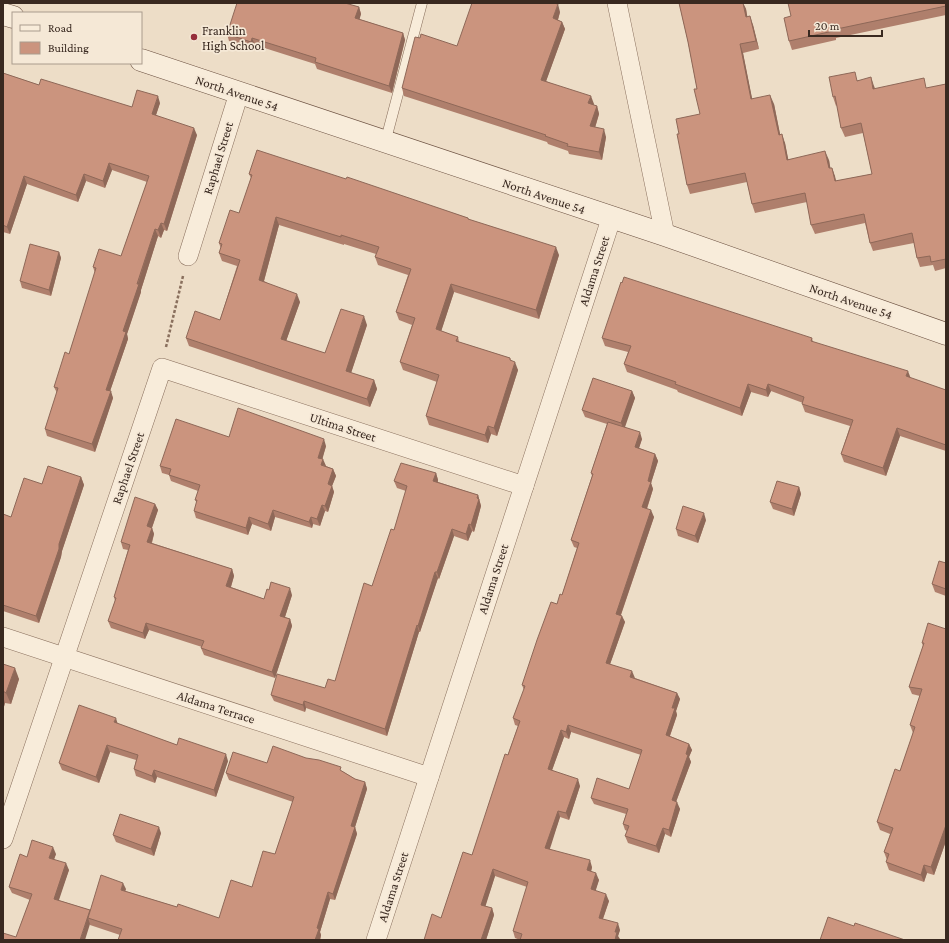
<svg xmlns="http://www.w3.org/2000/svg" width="949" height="943" viewBox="0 0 949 943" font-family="'Crimson Pro',serif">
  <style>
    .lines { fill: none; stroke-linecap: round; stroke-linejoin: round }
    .lane-casing { stroke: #896f5d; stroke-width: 11 }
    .street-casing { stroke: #896f5d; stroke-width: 20 }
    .secondary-casing { stroke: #6b5040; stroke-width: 23 }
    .path { stroke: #896f5d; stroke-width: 2.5; stroke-dasharray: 3 2; stroke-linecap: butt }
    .lane { stroke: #f8ecda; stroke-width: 10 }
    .street { stroke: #f8ecda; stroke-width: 19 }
    .secondary { stroke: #f8ecda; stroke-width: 22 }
    .wall { fill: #af7f6c }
    .shaded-wall { fill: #8e6858 }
    .building { fill: #cb947e; stroke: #8e6858 }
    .poi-dot { fill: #962e3b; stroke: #f5e8d6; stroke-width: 1.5 }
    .labels { text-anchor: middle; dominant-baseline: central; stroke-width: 3.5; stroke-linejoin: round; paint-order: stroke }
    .poi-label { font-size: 13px; fill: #392920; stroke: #f5e8d6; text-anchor: start }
    .street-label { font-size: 13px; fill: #392920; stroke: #f5e8d6 }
  </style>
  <rect width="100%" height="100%" fill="#edddc7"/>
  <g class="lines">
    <g class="lane-casing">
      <path id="lane" d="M385 143 422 3"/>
    </g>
    <g class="street-casing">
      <g id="street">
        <path d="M617 3 665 235"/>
        <path d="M188 256 239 93"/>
        <path d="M3 637 429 777"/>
        <path d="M3 839 162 368 524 486"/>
        <path d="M376 940 611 219"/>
      </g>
    </g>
    <g class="secondary-casing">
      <g id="secondary">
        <path d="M3 14 13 17"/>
        <path d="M141 60 665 235 946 334"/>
      </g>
    </g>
    <path class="path" d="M166 347 183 276"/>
    <use href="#lane" class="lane"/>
    <use href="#street" class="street"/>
    <use href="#secondary" class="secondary"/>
  </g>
  <g class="wall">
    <path d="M679 3H743L746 9 747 16 753 25 759 49 743 53 752 99 774 104 780 134 785 143 788 159 829 160 830 168H832L836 181 872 174 863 133 845 137 841 128 837 105 836 106 833 97 858 80 874 86 875 89 928 88 946 84V268L935 271 933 265 920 267 917 258 914 243 873 251 870 243 865 223 815 234 811 225 807 202 755 213 752 204 747 182 690 194 687 185 679 134 700 114 697 89 688 42Z"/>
    <path d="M946 3V15L836 38V40L792 50 789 41 791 16Z"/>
    <path d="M359 7 361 14 359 19 403 33 405 40 392 93 317 69 315 64 255 45 254 49 229 41 227 34Z"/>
    <path d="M560 12 558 20 562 22 565 29 546 81 594 104 593 105 597 106 599 114 595 128 606 137 602 160 569 154 568 151 548 144 547 142 404 96 402 88 420 38 457 46Z"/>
    <path d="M3 73 39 85 132 107 160 103 156 115 197 135 167 231 164 230 161 238 158 236 141 290V292L127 334 128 339 110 391 113 398 95 452 47 436 45 429 57 393 54 387 69 354 95 273 93 267 121 256 147 182 112 170 105 188 86 181 78 202 27 184 10 234 3 232Z"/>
    <path d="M249 174 346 179 468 218 469 220 559 255 539 319 454 292 441 331 458 337 459 342 510 358 511 361 518 370 497 436 491 434 488 443 429 425 426 416 437 382 403 370 400 362 412 325 399 320 396 312 408 275 378 265 375 257 376 254 344 244V245L279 225 264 281 300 302 286 341 325 353 367 325 351 373 374 380 377 389 370 407 189 346 186 338 220 320 237 266 222 261 219 253 221 249 219 243 239 213 251 178Z"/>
    <path d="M59 252 61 258 51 296 22 288 20 281Z"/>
    <path d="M602 338H812L813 342 910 378 946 390V451L900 436 886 476 844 462 841 454 850 426 805 412 802 404 803 403 771 391 768 397 751 392 742 416 678 392 677 390 627 372 624 364 628 352 605 346Z"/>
    <path d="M632 391 635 398 624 427 642 439 639 448 655 454 658 461 651 483 653 489 647 509 654 517 621 615 625 622 610 664 635 678 677 693 680 699 676 711 677 715 670 736 689 744 692 750 689 757 691 762 676 802 680 809 671 837 665 834 659 853 628 843 625 836 627 831 625 830 623 824 626 814 594 804 591 798 629 789 641 755 571 732 569 739 564 737 552 770 580 786 569 820 560 817 549 849 592 867 591 871 599 880 595 891 609 901 603 919 620 930 618 936 619 940H520L515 938 513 931 527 887 495 876 485 906 492 908 494 915 486 940H424L441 918 472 855 518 726 515 725 513 718 524 690 522 685 557 604 562 595 577 548 574 547 571 540 592 476 591 473 607 424 585 417 582 410Z"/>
    <path d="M229 437 326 446 322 459 326 466 333 469 336 476 332 486 334 492 328 512 325 511 320 526 313 524 312 528 275 517 271 531 252 524 248 535 196 518 194 511 197 503 195 500 198 491 171 481 169 475 162 473 160 466Z"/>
    <path d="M436 473 438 480V482L478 495 481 506 474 532 472 531 468 541 454 536 439 579 438 578 420 632H419L387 736 306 708 305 712 274 701 271 695 325 688 335 681 394 530 406 491 397 488 394 481Z"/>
    <path d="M81 477 84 485 62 551 61 557 39 623 3 611V514L11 517 42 484Z"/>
    <path d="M799 487 801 494 794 516 773 509 770 502Z"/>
    <path d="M155 504 158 510 152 528 154 534 152 543 232 569 234 576 231 587 264 599 292 595 285 617 290 619 292 626 275 678 204 655 201 648 202 647 149 630 145 639 111 628 108 621 115 601 114 597 128 550 123 549 121 542Z"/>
    <path d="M706 520 698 543 678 536 676 529Z"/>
    <path d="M946 563V596L935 592 932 584Z"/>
    <path d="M946 629V841L934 875 927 873 924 882 889 870 886 862 887 860 884 852 890 834 880 830 877 822 900 771 913 733 910 725 920 696 912 694 909 687 923 646 922 643Z"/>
    <path d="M3 664 19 679 11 704 5 703 3 710Z"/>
    <path d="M118 724 177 745 228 761 216 797 157 777 155 783 136 776 134 769 136 760 110 752 99 783 62 770 59 763Z"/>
    <path d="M267 763 342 771 355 779 365 782 367 789 355 827 357 834 335 900 330 899 320 932 321 935 320 940H118L120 935 90 925V924L16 937 30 900 12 893 9 887 27 857 56 854 54 859 69 870 58 900 90 910 126 889 125 891 177 907 219 918 252 887 275 854 293 802 229 780 226 773Z"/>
    <path d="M161 833 154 856 116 842 113 835Z"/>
  </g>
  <g class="shaded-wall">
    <path d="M743 3 746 9 749 26 746 17Z"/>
    <path d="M558 4 560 12 556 26 553 18Z"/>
    <path d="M359 7 361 14 358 25 355 18Z"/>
    <path d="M750 16 753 25 759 49 756 41Z"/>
    <path d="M562 22 565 29 544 87 541 80Z"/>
    <path d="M403 33 405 40 392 93 389 86Z"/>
    <path d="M252 38 255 45 254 49 251 42Z"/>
    <path d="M740 44 743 53 754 108 751 99Z"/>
    <path d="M871 77 874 86 877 98 873 89Z"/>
    <path d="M770 95 774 104 782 144 779 135Z"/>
    <path d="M158 96 160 103 154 121 152 114Z"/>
    <path d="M591 96 594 104 591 111 588 103Z"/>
    <path d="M597 106 599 114 593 134 590 126Z"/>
    <path d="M194 128 197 135 167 231 164 224Z"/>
    <path d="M604 129 606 137 602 160 599 152Z"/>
    <path d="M782 134 785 143 790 168 787 160Z"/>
    <path d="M825 151 829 160 832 177 829 168Z"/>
    <path d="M109 163 112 170 105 188 103 181Z"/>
    <path d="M832 168 835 176 838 190 835 181Z"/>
    <path d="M84 174 86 181 78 202 76 195Z"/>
    <path d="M24 176 27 184 10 234 7 227Z"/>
    <path d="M276 217 279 225 262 288 259 280Z"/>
    <path d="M161 223 164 230 161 238 158 230Z"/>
    <path d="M155 229 158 236 141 290V292L127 334 128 339 108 397 106 390 123 331Z"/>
    <path d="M556 247 559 255 539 319 536 310Z"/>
    <path d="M59 252 61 258 51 296 49 290Z"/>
    <path d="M451 284 454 292 439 338 436 329Z"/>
    <path d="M297 294 300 302 284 347 281 339Z"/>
    <path d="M364 316 367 325 349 379 346 371Z"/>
    <path d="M515 362 518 370 497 436 494 428Z"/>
    <path d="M908 371 911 379 906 376Z"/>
    <path d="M374 380 377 389 370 407 367 399Z"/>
    <path d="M748 384 751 392 742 416 740 408Z"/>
    <path d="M768 384 771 391 768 397 766 390Z"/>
    <path d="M111 391 113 398 95 452 92 444Z"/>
    <path d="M632 391 635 398 624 430 621 423Z"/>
    <path d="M488 426 491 434 488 443 485 435Z"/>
    <path d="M897 428 900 436 886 476 883 468Z"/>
    <path d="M640 432 642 439 637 454 635 447Z"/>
    <path d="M324 439 326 446 321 464 318 458Z"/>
    <path d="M655 454 658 461 651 483 653 489 645 514 642 507 648 481Z"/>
    <path d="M323 459 326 466 321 465Z"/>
    <path d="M333 469 336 476 332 486 334 492 328 512 325 506 328 484Z"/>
    <path d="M436 473 438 480 436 487 433 481Z"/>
    <path d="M81 477 84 485 62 551 61 557 39 623 36 616 59 544Z"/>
    <path d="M799 487 801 494 794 516 792 509Z"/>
    <path d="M478 495 481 506 474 532 471 525Z"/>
    <path d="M155 504 158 510 150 533 147 526Z"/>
    <path d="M322 505 325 511 320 526 317 519Z"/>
    <path d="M273 510 275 517 271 531 268 524Z"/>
    <path d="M651 510 654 517 619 620 616 614Z"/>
    <path d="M704 513 706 520 698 543 695 536Z"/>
    <path d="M249 517 252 524 248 535 246 528Z"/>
    <path d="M311 517 313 524 312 528 309 522Z"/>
    <path d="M469 524 472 531 468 541 466 534Z"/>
    <path d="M152 528 154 534 150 548 147 542Z"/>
    <path d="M452 529 454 536 439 579 437 572Z"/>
    <path d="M232 569 234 576 229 593 226 586Z"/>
    <path d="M435 572 438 578 420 632 418 626Z"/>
    <path d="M290 588 292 595 283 623 280 616Z"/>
    <path d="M622 616 625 622 608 670 606 663Z"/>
    <path d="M290 619 292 626 275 678 272 672Z"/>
    <path d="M146 623 149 630 145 639 143 633Z"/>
    <path d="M417 625 419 632 387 736 385 729Z"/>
    <path d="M15 668 19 679 11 704 6 693Z"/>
    <path d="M632 671 635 678 630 677Z"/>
    <path d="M677 693 680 699 676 711 677 715 668 741 666 735 672 708Z"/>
    <path d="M3 696 5 703 3 710Z"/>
    <path d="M304 701 306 708 305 712 303 705Z"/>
    <path d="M116 718 118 725 114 722Z"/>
    <path d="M568 725 571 732 569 739 566 732Z"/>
    <path d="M561 730 564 737 550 776 548 769Z"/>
    <path d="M689 744 692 750 689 757 691 762 674 807 672 800Z"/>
    <path d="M107 745 110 752 99 783 96 777Z"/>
    <path d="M226 754 228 761 216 797 214 790Z"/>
    <path d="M154 770 157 777 155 783 152 776Z"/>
    <path d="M578 779 580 786 569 820 566 813Z"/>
    <path d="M365 782 367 789 355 827 357 834 335 900 333 894 351 826Z"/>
    <path d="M677 802 680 809 671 837 669 830Z"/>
    <path d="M558 811 560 817 548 855 545 848Z"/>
    <path d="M946 825V841L934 875 931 867Z"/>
    <path d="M159 827 161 833 154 856 151 849Z"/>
    <path d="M663 828 665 834 659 853 656 846Z"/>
    <path d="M53 847 56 854 52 865 49 858Z"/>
    <path d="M590 860 592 867 590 877 587 870Z"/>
    <path d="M66 863 69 870 57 906 54 899Z"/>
    <path d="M924 865 927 873 924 882 921 875Z"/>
    <path d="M493 869 495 876 484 911 481 905Z"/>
    <path d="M596 873 599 880 594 896 591 889Z"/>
    <path d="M123 883 126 889 123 897 121 890Z"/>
    <path d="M328 892 330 899 320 932 321 935 320 940H315L317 928Z"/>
    <path d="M606 894 609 901 601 924 599 918Z"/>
    <path d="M492 908 494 915 486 940H481Z"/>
    <path d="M90 910 88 918 90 924 85 940H80Z"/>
    <path d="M618 923 620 930 618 936 620 939 619 940H615V932Z"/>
  </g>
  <g class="building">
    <path d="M237 3H345L359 7 355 18 403 33 389 86 315 62 316 58 252 38 251 42 227 34Z"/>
    <path d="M472 3H553L558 4 553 18 562 22 541 80 591 96 588 103 597 106 590 126 604 129 599 152 567 146 568 144 545 136 546 135 402 88 415 37 420 38 421 34 457 46Z"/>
    <path d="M679 3H743L746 17 750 16 756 41 740 44 751 99 770 95 779 135 782 134 787 160 825 151 829 168H832L835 181 872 174 861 123 841 128 835 96 833 97 829 77 855 72 857 81 871 77 873 89 924 78 926 88 946 84V259L931 262 930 256 917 258 912 233 870 243 864 214 811 225 805 193 752 204 745 173 687 185 677 134H679L676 119 700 114 694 89H697L688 42Z"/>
    <path d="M788 3H946V6L832 30 833 31 789 41 784 18 791 16Z"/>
    <path d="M3 73 39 85 41 79 132 107 137 90 158 96 152 114 194 128 164 224 161 223 158 230 155 229 137 284H139L123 331 126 332 106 390 111 391 92 444 45 429 58 388 54 387 65 352 69 354 96 268 93 267 99 249 121 256 149 176 109 163 103 181 84 174 76 195 24 176 7 227 3 225Z"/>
    <path d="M257 150 346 179 347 177 468 218V219L556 247 536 310 451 284 436 329 458 337 456 341 510 358V360L515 362 494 428 488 426 485 435 426 416 439 375 400 362 415 318 396 312 411 269 375 257 379 247 341 235V237L276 217 259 280 297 294 281 339 325 353 341 309 364 316 346 371 374 380 367 399 186 338 195 311 220 320 240 260 219 253 222 244 219 243 230 210 239 213 252 175 249 174Z"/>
    <path d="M30 244 59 252 49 290 20 281Z"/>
    <path d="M624 277 812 338 811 341 908 371 906 376 946 390V445L897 428 883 468 841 454 853 420 802 404 804 397 768 384 766 390 748 384 740 408 675 384 676 382 624 364 631 346 602 338 621 282 622 283Z"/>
    <path d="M593 378 632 391 621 423 582 410Z"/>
    <path d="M238 408 324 439 318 458 323 459 321 465 333 469 328 484 332 486 325 506 322 505 317 519 311 517 309 522 273 510 268 524 249 517 246 528 194 511 197 500H195L200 485 169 475 171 469 160 466 176 419 229 437Z"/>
    <path d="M608 422 640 432 635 447 655 454 648 481 651 482 642 507 651 510 616 614 622 616 606 663 632 671 630 677 677 693 672 708H675L666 735 689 744 686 754 688 755 672 800 677 802 669 830 663 828 656 846 625 836 629 826 623 824 628 809 591 798 597 778 629 789 642 750 568 725 566 732 561 730 548 769 578 779 566 813 558 811 545 848 590 860 587 870 596 873 591 889 606 894 599 918 618 923 615 932H617L615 940H520L522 934 513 931 528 882 493 869 481 905 492 908 481 940H424L432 914 441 918 463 852 472 855 505 754 508 755 520 721 513 718 525 686 522 685 537 640 551 602 557 604 560 594 562 595 579 543 571 540 593 474 591 473Z"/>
    <path d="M401 463 436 473 433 481 478 495 477 498 479 499 471 525 469 524 466 534 452 529 437 572H435L418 626 417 625 385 729 304 701 303 705 271 695 277 674 325 688 328 679 335 681 364 583 372 586 391 529 394 530 407 486 394 481Z"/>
    <path d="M48 466 81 477 59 544V549L36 616 3 605V514L11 517 24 478 42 484Z"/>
    <path d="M777 481 799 487 792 509 770 502Z"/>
    <path d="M135 497 155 504 147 526 152 528 147 542 232 569 226 586 264 599 267 589 269 590 271 582 290 588 280 616 290 619 272 672 201 648 204 641 146 623 143 633 108 621 116 598 114 597 130 545 121 542Z"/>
    <path d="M683 506 704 513 695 536 676 529Z"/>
    <path d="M939 561 946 563V589L932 584Z"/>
    <path d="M928 623 946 629V825L931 867 924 865 921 875 886 862 889 854 884 852 893 828 877 822 895 769 900 771 915 727 910 725 922 689 909 687 924 643H922Z"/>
    <path d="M3 664 15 668 6 693 3 691Z"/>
    <path d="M79 705 116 718 114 722 177 745 179 738 226 754 214 790 154 770 152 776 134 769 138 755 107 745 96 777 59 763Z"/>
    <path d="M273 746 306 758 319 760 341 767 340 770 355 779 365 782 351 826 355 827 333 894 328 892 317 928 319 929 315 940H118L122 929 88 918 101 875 123 883 121 890 177 907 178 904 219 918 231 880 252 887 263 851 275 854 294 797 226 773 233 752 267 763Z"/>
    <path d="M120 814 159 827 151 849 113 835Z"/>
    <path d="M32 840 53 847 49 858 66 863 54 899 90 910 80 940H3V933L16 937 32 894 9 887 20 854 27 857Z"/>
    <path d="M828 917 854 926 855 923 905 940H820Z"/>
  </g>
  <circle class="poi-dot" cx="194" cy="37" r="4"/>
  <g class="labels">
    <g class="poi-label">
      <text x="202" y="30">Franklin<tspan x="202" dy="15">High School</tspan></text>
    </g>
    <g class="street-label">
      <text transform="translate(237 93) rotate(19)">North Avenue 54</text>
      <text transform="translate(218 158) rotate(-73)">Raphael Street</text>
      <text transform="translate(544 196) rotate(19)">North Avenue 54</text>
      <text transform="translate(594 271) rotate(-72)">Aldama Street</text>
      <text transform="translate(851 301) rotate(19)">North Avenue 54</text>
      <text transform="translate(343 427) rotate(18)">Ultima Street</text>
      <text transform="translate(128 468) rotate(-71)">Raphael Street</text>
      <text transform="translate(493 579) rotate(-72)">Aldama Street</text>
      <text transform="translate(216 707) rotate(18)">Aldama Terrace</text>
      <text transform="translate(393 887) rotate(-72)">Aldama Street</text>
    </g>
  </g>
  <rect width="949" height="943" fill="none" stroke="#392920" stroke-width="8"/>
  <rect x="12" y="12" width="130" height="52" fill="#f5e8d6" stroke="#aa9c8d"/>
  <rect x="20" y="25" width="20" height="6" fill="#f8ecda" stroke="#aa9c8d"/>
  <text x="48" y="32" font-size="12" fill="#392920">Road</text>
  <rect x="20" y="42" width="20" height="12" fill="#cb947e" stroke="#aa9c8d"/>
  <text x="48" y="52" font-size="12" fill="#392920">Building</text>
  <path d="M809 30v6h73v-6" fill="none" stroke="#392920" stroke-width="2"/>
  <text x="815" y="30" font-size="12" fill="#392920" stroke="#f5e8d6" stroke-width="3" paint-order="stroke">20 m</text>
</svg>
